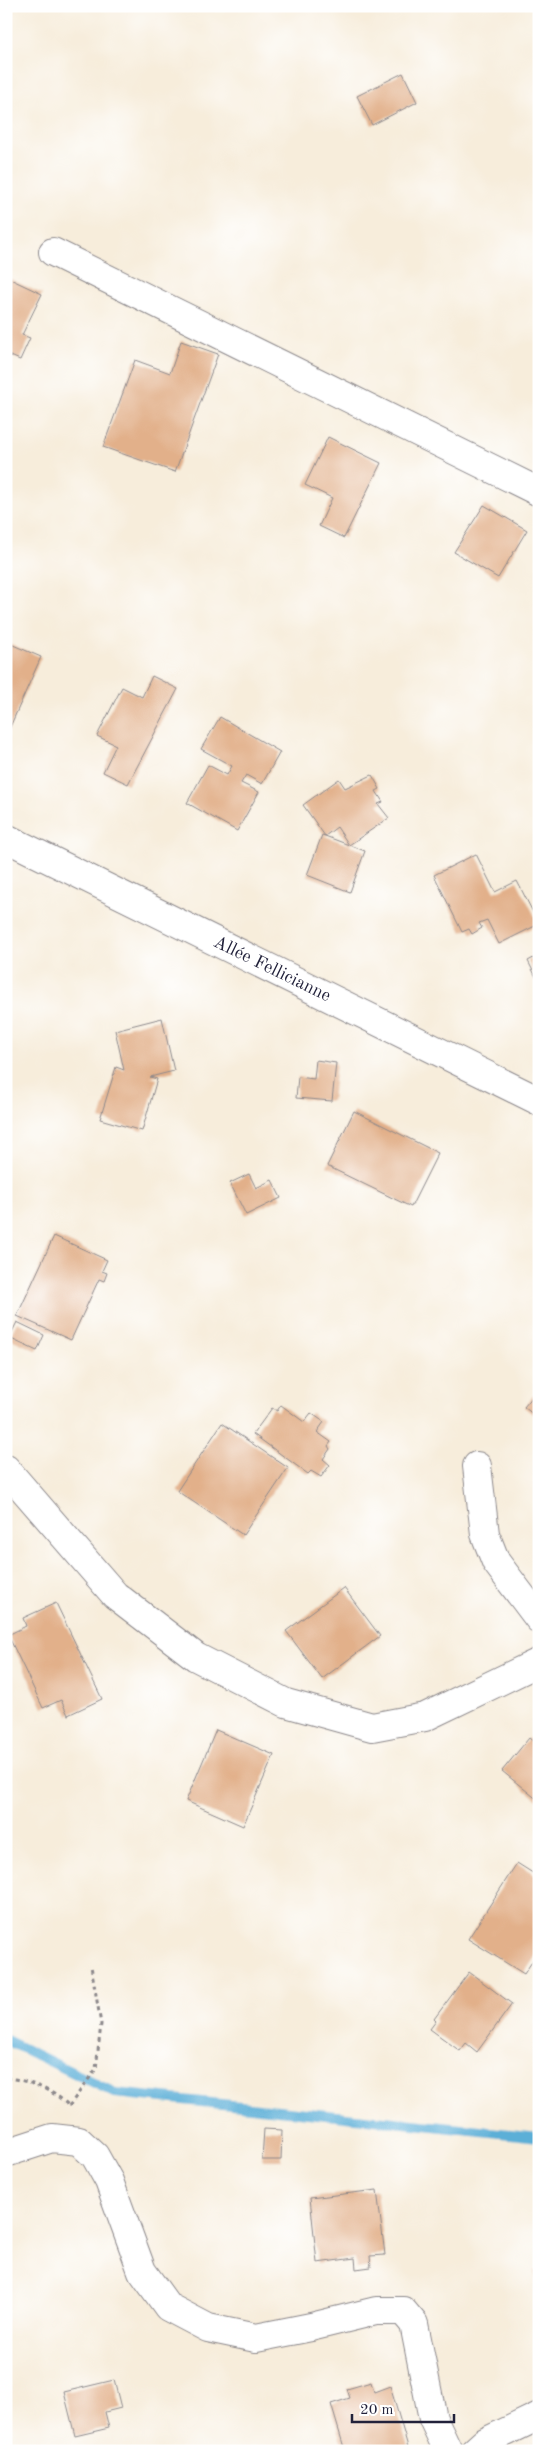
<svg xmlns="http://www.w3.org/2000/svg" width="545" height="2457" viewBox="0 0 545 2457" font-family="'Old Standard TT',serif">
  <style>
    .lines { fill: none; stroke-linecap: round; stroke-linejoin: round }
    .stream { stroke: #5cafd7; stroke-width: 10 }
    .building { fill: #e2b08a }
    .minor-casing { stroke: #8c888b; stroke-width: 30 }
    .path { stroke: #8c888b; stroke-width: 3; stroke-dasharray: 4 4; stroke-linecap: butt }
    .minor { stroke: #fff; stroke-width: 28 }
    .labels { text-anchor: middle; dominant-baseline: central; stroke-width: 4.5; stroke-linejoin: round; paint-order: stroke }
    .street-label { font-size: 18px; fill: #22223b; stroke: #fff }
  </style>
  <rect width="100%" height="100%" fill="#fff"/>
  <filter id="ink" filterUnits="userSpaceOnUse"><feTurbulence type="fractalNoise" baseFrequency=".02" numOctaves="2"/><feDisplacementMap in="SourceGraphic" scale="10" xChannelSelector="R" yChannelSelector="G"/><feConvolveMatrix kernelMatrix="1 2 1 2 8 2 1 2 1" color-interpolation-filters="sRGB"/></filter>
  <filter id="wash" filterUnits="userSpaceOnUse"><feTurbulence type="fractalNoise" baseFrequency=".0096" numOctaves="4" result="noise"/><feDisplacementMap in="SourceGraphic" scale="20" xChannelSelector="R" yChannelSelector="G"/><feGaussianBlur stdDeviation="1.12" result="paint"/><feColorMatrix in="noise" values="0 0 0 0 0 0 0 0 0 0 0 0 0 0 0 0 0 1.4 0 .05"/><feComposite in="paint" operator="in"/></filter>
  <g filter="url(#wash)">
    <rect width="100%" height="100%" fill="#f7eddb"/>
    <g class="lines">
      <path class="stream" d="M6 2040 115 2093 539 2137"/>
    </g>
    <g id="blocks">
      <g class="building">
        <path d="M403 73 417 102 372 125 357 96Z"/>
        <path d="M6 277 42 294 22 335 30 338 20 360 6 354Z"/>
        <path d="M181 341 218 354 175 472 103 447 135 360 170 373Z"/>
        <path d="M328 437 381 463 344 538 319 526 332 498 305 485Z"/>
        <path d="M484 505 527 530 498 578 454 552Z"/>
        <path d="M6 642 41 657 6 736Z"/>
        <path d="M152 676 178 689 128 784 103 772 116 745 97 736 122 687 142 697Z"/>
        <path d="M220 717 280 752 262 784 246 775 241 783 259 792 237 831 187 803 208 765 227 775 232 766 201 749Z"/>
        <path d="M372 775 380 789 376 791 383 802 378 804 389 818 349 845 337 827 325 836 365 851 350 892 307 875 322 835 325 836 303 805 339 779 345 788Z"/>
        <path d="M476 854 495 892 517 881 539 924 499 944 487 920 479 923 482 928 472 934 469 929 462 932 434 875Z"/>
        <path d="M539 955V983L528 961Z"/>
        <path d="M162 1018 174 1071 150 1077 157 1079 142 1131 100 1119 116 1067 124 1070 115 1030Z"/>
        <path d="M316 1060 336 1063 332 1101 296 1098 298 1077 314 1079Z"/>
        <path d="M354 1111 438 1153 411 1207 327 1166Z"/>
        <path d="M249 1174 256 1188 272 1180 281 1198 246 1215 230 1183Z"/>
        <path d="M54 1236 107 1260 102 1271 107 1273 104 1281 99 1279 71 1340 17 1316Z"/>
        <path d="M17 1322 44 1335 37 1351 9 1338Z"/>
        <path d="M539 1389V1419L524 1407Z"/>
        <path d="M281 1405 304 1422 311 1413 324 1422 317 1432 331 1442 328 1446 330 1449 323 1459 330 1465 321 1477 311 1471 308 1474 253 1434 272 1408 277 1411Z"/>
        <path d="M222 1423 288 1468 243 1535 177 1491Z"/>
        <path d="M344 1588 380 1636 322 1679 286 1631Z"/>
        <path d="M56 1603 102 1699 68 1715 61 1700 43 1708 8 1635 26 1626 23 1618Z"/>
        <path d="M216 1730 274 1755 243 1826 186 1801Z"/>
        <path d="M529 1738 539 1746V1801L502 1771Z"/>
        <path d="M517 1863 539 1877V1951L524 1974 468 1939Z"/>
        <path d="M469 1972 512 2004 477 2052 466 2043 460 2051 430 2029 436 2021 434 2019Z"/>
        <path d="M264 2129 282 2130 281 2160H262Z"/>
        <path d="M377 2190 385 2255 370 2256 371 2267 356 2269 355 2258 317 2263 310 2198Z"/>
        <path d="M539 2270V2287H538L534 2271Z"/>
        <path d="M114 2380 121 2408 105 2412 109 2428 75 2436 64 2392Z"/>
        <path d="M371 2382 374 2392 390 2386 408 2447 394 2451H345L331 2404 350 2398 347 2389Z"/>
      </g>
    </g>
  </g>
  <g filter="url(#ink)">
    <use href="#blocks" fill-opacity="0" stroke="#8c888b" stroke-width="1"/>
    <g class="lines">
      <g class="minor-casing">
        <g id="minor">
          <path d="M53 252 539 492"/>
          <path d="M6 838 539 1101"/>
          <path d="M477 1466 485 1534 496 1562 539 1619"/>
          <path d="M6 1469 115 1595 196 1657 286 1703 372 1727 425 1717 539 1662"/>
          <path d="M6 2153 52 2138 79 2141 95 2156 109 2181 142 2271 168 2307 208 2328 256 2338 311 2327 376 2311H403L414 2324 433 2419 448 2451"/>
          <path d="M475 2451 485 2442 539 2416"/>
        </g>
      </g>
      <g class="path">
        <path d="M6 2078C28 2080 54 2090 70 2107"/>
        <path d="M69 2106 96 2069 101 2024 91 1966"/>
      </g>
      <use href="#minor" class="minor"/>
    </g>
  </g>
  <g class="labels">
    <g class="street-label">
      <text transform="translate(272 969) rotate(26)">Allée Fellicianne</text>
    </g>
  </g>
  <rect width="545" height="2457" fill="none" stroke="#fff" stroke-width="25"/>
  <path d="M352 2414v8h102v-8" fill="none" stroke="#22223b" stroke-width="2.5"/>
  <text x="360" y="2414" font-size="15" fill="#22223b" stroke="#ffffff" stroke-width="4" paint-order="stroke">20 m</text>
</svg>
